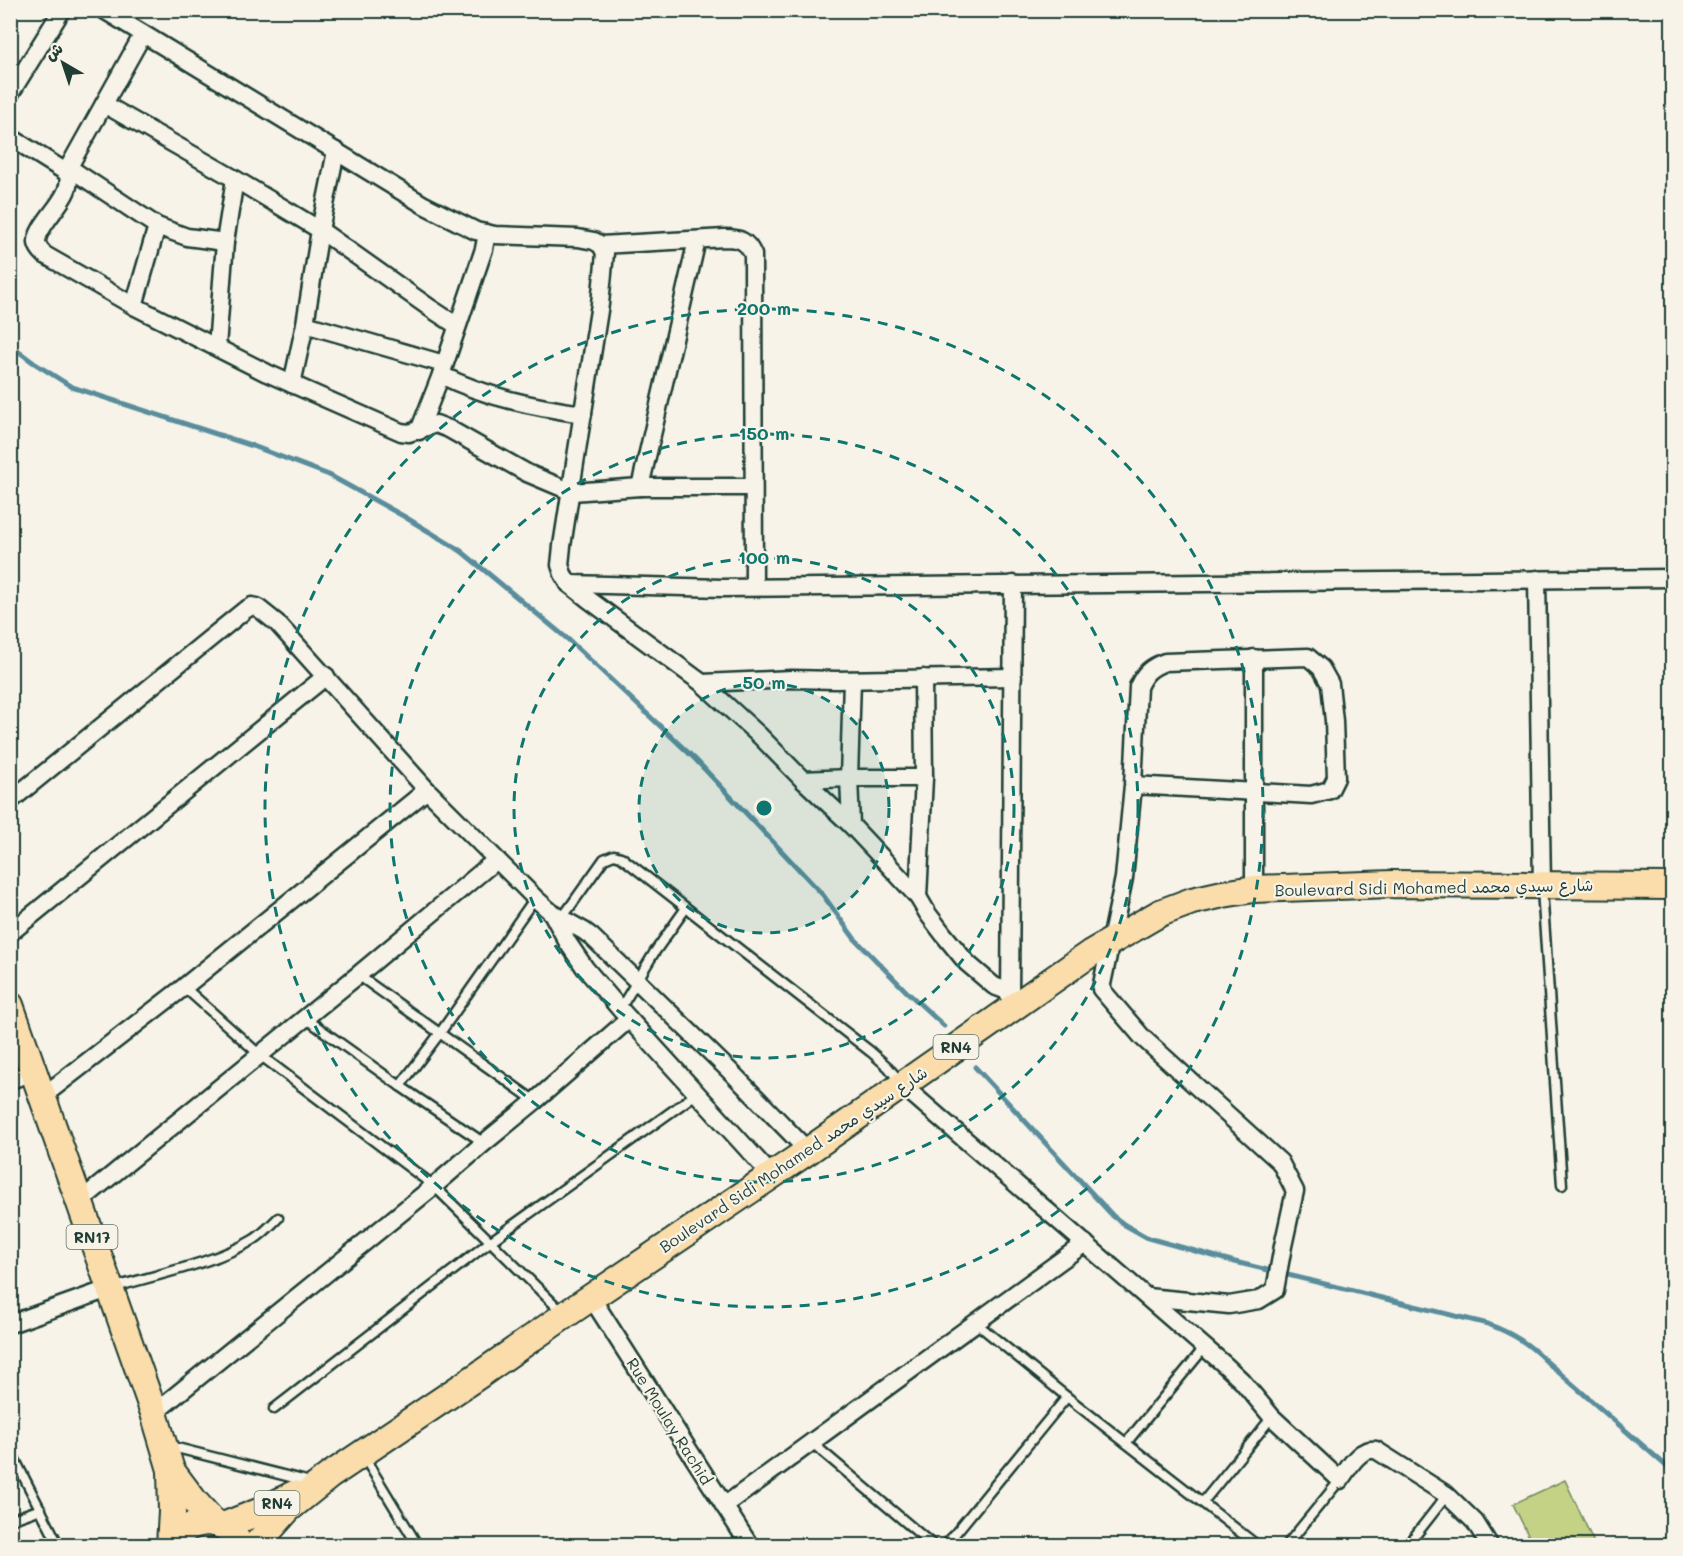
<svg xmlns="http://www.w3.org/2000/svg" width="1683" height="1556" viewBox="0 0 1683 1556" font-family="Mali,'Playpen Sans Arabic',sans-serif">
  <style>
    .green { fill: #c4d286; stroke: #72885d; stroke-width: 1.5 }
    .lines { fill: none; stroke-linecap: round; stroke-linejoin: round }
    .stream { stroke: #5a8d9c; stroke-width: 5 }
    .service-casing { stroke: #1f3d34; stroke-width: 13 }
    .minor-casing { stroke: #1f3d34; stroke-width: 21 }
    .primary-casing { stroke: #1f3d34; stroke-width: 30 }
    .service { stroke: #f7f3e8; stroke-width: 8 }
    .minor { stroke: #f7f3e8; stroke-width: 16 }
    .primary { stroke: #faddab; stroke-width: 26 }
    .ring { fill: none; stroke: #0f766e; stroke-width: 3; stroke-dasharray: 10 8 }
    .labels { text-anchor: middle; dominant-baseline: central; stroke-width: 4.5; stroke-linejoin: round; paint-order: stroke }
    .shield { fill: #f7f3e8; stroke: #60746a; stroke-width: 1.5 }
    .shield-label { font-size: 15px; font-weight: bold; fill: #1f3d34 }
    .street-label { font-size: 16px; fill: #1f3d34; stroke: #f7f3e8 }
    .centre { fill: #0f766e; stroke: #f7f3e8; stroke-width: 3 }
    .ring-label { font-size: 18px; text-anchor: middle; font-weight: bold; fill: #0f766e; stroke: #f7f3e8; stroke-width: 4.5; stroke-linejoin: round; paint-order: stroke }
  </style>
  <rect width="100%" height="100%" fill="#f7f3e8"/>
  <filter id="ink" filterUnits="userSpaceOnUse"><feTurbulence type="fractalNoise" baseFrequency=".0167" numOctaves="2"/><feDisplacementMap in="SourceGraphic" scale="12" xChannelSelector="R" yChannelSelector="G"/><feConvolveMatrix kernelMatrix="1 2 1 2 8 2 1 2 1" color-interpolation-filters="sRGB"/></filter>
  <g filter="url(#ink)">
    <path class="green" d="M1565 1480 1595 1545H1533L1513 1504Z"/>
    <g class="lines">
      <g class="stream">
        <path d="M10 345 34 363 72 387 253 446 329 475 405 517 461 551 570 641 695 759 823 895 854 938 907 992 944 1026"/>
        <path d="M975 1067 1113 1216 1125 1225 1148 1238 1235 1262 1488 1324C1513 1334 1527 1342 1547 1362L1672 1471"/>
      </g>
      <g class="service-casing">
        <g id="service">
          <path d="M1542 889 1562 1185"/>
          <path d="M560 921 604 859 614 855 621 857 871 1052 888 1067 901 1083"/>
          <path d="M358 975 535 1101"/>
          <path d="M184 987 260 1055 434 1186 562 1312"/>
          <path d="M620 1009 654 953 686 908"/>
          <path d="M305 1018 400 1086 484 1143"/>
          <path d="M400 1086 440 1033 535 898"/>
          <path d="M112 1288C155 1275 215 1263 253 1240 263 1234 270 1226 278 1218"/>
          <path d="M976 1323 1067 1397 1258 1546"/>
          <path d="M274 1409 491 1241 696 1094"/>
          <path d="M811 1442 934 1546"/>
          <path d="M1126 1443 1205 1347"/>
          <path d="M169 1446 314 1483"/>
          <path d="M10 1450 59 1546"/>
          <path d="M364 1457 418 1546"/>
          <path d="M1203 1502 1272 1417"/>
          <path d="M10 1520 41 1509"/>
          <path d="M945 1546 1067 1397"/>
          <path d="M1286 1546 1340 1480"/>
          <path d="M1407 1546 1447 1495"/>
        </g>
      </g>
      <g class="minor-casing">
        <g id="minor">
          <path d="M104 10 424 205 476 231 495 235 578 238 594 241 601 245 605 253 600 304 562 546 560 565 563 574 569 584 588 599 702 683 760 736 803 780 851 825 883 859 918 897 928 914 944 935 967 963 994 986 1010 992"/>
          <path d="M10 94 62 10"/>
          <path d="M104 104 235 179 320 230 430 308 456 325"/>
          <path d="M10 137 66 172C80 193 35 223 37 243 38 249 42 252 45 255L134 306 267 373 401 432 409 433 436 424 449 429 527 473 572 492 640 487H753"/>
          <path d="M68 167 157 226 187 237 225 242"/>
          <path d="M66 172 143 34"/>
          <path d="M487 233 484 249 441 375C486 397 534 407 583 414"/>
          <path d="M601 245 725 238C740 238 747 241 753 255L754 587"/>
          <path d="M134 306 157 226"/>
          <path d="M305 324 320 230 336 151"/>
          <path d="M217 347 225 242 235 179"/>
          <path d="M292 384 305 324 444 364"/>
          <path d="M419 431 441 375"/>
          <path d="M640 487 697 240"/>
          <path d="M1537 579 1542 885"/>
          <path d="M569 584 723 588 1672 578"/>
          <path d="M702 683 792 679 836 680 1013 677"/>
          <path d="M803 780 849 778H924L923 678"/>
          <path d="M1133 785 1311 795 1330 790 1336 778 1334 721 1330 684 1321 668 1308 657 1165 662C1151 667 1144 673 1138 687L1133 785 1124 878 1101 989 1143 1038 1280 1162 1295 1191 1283 1246 1275 1290 1259 1300 1229 1305 1147 1297"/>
          <path d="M10 801 245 610 252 606 257 607 277 623 427 790 535 898 552 913 584 931 592 937 733 1074 808 1151"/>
          <path d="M851 825 849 778 852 680"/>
          <path d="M1254 889V658"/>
          <path d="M918 897 924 778"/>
          <path d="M552 913 568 943 585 968 620 1009 771 1175"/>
          <path d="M10 933 326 676"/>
          <path d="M1010 1000 1013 584"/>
          <path d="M10 1080 35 1072"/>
          <path d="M902 1085 1225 1365 1242 1381 1272 1417 1340 1480C1349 1468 1358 1448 1376 1450L1447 1495 1475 1522 1490 1546"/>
          <path d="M43 1096 184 987 427 790"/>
          <path d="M79 1202 358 975 496 860"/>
          <path d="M591 1297 750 1546"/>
          <path d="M10 1324 111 1288"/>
          <path d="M154 1413 434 1186 484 1143 535 1101 629 1019"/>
          <path d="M724 1506 1085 1243"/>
        </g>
      </g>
      <g class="primary-casing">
        <g id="primary">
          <path d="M10 1005 154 1413 171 1470 172 1512 170 1545"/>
          <path d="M171 1470 195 1502 214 1523"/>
          <path d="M223 1526 261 1511 294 1494"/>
          <path d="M170 1546C186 1517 226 1512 240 1546"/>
          <path d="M255 1546 288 1509 329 1476 482 1373 565 1315 808 1151 1091 953 1160 913 1192 901 1223 894 1254 889 1392 884 1672 886"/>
        </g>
      </g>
      <use href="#service" class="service"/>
      <use href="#minor" class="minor"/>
      <use href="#primary" class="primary"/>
    </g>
  </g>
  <circle cx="764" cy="808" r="125" fill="#0f766e" fill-opacity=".12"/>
  <g class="ring">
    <circle cx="764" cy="808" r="125"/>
    <circle cx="764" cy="808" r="250"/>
    <circle cx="764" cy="808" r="374"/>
    <circle cx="764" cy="808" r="499"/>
  </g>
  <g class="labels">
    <g class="shield">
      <rect x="933.5" y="1035" width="45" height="24" rx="4.5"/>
      <rect x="66.5" y="1225" width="51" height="24" rx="4.5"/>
      <rect x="254.5" y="1491" width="45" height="24" rx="4.5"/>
    </g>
    <g class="shield-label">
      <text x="956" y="1047">RN4</text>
      <text x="92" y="1237">RN17</text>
      <text x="277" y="1503">RN4</text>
    </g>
    <g class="street-label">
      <text transform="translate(1434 887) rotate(-1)">Boulevard Sidi Mohamed شارع سيدي محمد</text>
      <text transform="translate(793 1159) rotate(-34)">Boulevard Sidi Mohamed شارع سيدي محمد</text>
      <text transform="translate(670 1421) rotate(58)">Rue Moulay Rachid</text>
    </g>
  </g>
  <circle cx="764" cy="808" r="9" class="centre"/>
  <g class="ring-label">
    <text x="764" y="315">200 m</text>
    <text x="764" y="440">150 m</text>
    <text x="764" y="564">100 m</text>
    <text x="764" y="689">50 m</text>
  </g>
  <rect width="1683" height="1556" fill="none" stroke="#f7f3e8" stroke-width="36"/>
  <rect x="18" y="18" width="1647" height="1520" fill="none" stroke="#1f3d34" stroke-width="2" filter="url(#ink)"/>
  <g transform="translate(63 63) rotate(321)" stroke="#f7f3e8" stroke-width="4.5" paint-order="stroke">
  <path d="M0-4.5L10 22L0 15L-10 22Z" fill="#1f3d34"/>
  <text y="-9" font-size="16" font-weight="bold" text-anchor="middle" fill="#1f3d34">ش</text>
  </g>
</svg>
